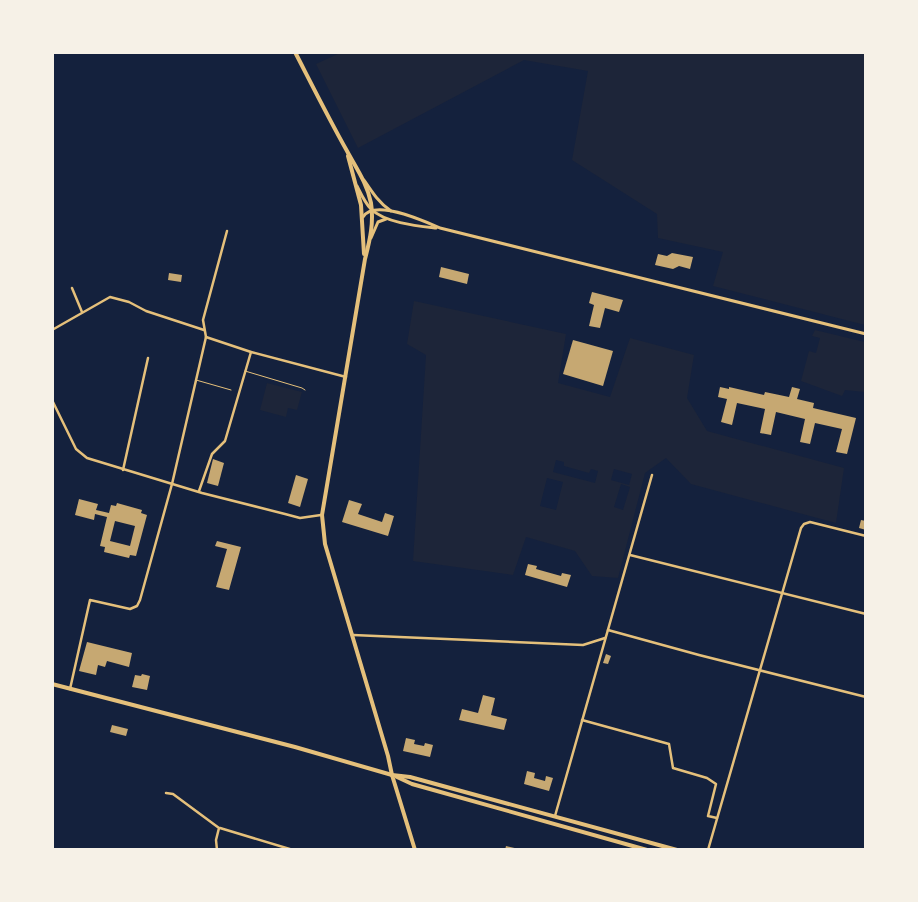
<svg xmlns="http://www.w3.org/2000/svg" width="918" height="902" viewBox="0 0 918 902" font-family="Rubik,sans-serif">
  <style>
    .green { fill: #1d2539; fill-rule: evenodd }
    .building { fill: #c6a872; fill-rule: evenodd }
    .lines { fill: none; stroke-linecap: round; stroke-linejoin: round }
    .service { stroke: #e5c07b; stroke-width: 1 }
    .minor { stroke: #e5c07b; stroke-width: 2.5 }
    .tertiary { stroke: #e5c07b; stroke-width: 3 }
    .secondary { stroke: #e5c07b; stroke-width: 4 }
    .primary { stroke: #e5c07b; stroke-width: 4 }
  </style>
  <rect width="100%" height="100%" fill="#14213d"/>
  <g class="green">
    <path d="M340 53H865V325L713 286 723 252 658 238 657 214 572 160 588 71 524 60 358 148 316 64Z"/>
    <path d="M414 301 566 334 558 383 610 397 630 338 694 355 687 398 707 431 844 468 836 523 691 484 666 458 645 473 618 578 592 576 575 551 526 537 513 575 413 561 426 355 407 344ZM556 460 564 462V466L589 473 591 469 598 471 595 483 553 472ZM614 469 632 474 629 485 611 480ZM547 478 563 482 556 510 540 506ZM621 484 630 487 623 510 614 507Z"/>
    <path d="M815 330 865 342V392L845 390 842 396 801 381 809 351 816 353 820 338 812 336Z"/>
    <path d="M267 383 302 392 297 410 288 408 286 417 260 410Z"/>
  </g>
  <g class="building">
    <path d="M672 253 693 257 690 269 679 266 673 269 655 265 658 254 667 256Z"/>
    <path d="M441 267 469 274 467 284 439 277Z"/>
    <path d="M169 273 182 275 181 282 168 280Z"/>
    <path d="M592 292 623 300 619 312 605 308 600 328 589 326 594 305 589 303Z"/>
    <path d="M573 340 613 351 603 386 563 374Z"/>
    <path d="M720 387 729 389V387L764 395 765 392 789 397 792 387 800 389 797 399 814 403 813 408 856 418 847 454 836 452 842 429 815 423 810 444 800 442 805 419 776 412 771 435 760 433 765 409 737 403 732 425 721 422 727 399 718 397Z"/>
    <path d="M213 459 224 463 218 486 207 483Z"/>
    <path d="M296 475 308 479 300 507 288 503Z"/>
    <path d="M79 499 98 504 96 510 109 513 111 505 116 506 117 503 142 510 141 513 147 515 136 556 130 555 129 558 104 552 105 547 100 546 107 517 95 514 94 520 75 515ZM115 521 135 526 130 546 110 541Z"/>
    <path d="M349 500 362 504 358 514 382 522 385 513 394 516 388 536 342 522Z"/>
    <path d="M861 520 866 521V530L859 528Z"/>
    <path d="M217 541 241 547 229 590 216 587 227 549 215 546Z"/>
    <path d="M528 564 537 566 536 569 561 576 562 573 571 575 567 587 525 575Z"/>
    <path d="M87 642 132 653 129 667 107 661 105 667 98 665 96 675 79 671Z"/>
    <path d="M606 654 611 656 608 664 603 663Z"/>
    <path d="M142 674 150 676 147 690 132 687 135 675 141 676Z"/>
    <path d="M483 695 495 698 491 715 507 719 504 730 459 720 462 709 478 713Z"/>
    <path d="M112 725 128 729 126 736 110 732Z"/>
    <path d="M406 738 415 740 414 744 424 746 425 743 433 745 430 757 403 751Z"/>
    <path d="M527 771 535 773 534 778 545 781 546 776 553 778 549 791 524 784Z"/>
    <path d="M506 846 519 849 518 850H505Z"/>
  </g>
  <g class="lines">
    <g class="service">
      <path d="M245 371 302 388 305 390"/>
      <path d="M196 380 231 390"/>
    </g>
    <g class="minor">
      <path d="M72 288 82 312"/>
      <path d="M52 330 110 297 129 302 146 311 204 330"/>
      <path d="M206 337 251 352 346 377"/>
      <path d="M52 400 76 449 87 458 202 493 285 514 300 518 321 515"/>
      <path d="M123 470 148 358"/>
      <path d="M199 491 212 454 225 441 251 352"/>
      <path d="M630 555 866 614"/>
      <path d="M608 630 699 655 866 697"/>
      <path d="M353 635 583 645 605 638"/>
      <path d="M70 689 90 600 130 609 137 606 140 600 172 484 206 337 203 320 227 231"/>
      <path d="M582 720 669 744 673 768 707 778 716 784 708 816 717 818"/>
      <path d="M166 793 173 794 219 828 216 840 217 850"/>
      <path d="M555 816 652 475"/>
      <path d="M220 828 293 850"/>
      <path d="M708 850 801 528 804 524 810 522 866 536"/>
    </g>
    <g class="tertiary">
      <path d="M364 180C372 192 379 203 391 211"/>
      <path d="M357 186C361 194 365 203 371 209 385 223 418 226 436 228"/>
      <path d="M363 217C374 198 424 221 440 228L866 334"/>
      <path d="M371 238 378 222 386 219"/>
    </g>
    <g class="secondary">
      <path d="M295 52C312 85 329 119 347 151 356 168 367 183 371 203 374 222 370 240 365 259L322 515 325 544 388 756 392 775"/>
      <path d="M348 156 361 205 364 254"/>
      <path d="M392 775 410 777 677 850"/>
      <path d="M397 777 412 784 647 850"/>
    </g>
    <path class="primary" d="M52 684 295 747 392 775 415 850"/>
  </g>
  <rect width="918" height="902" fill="none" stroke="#f6f1e7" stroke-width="108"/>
</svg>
